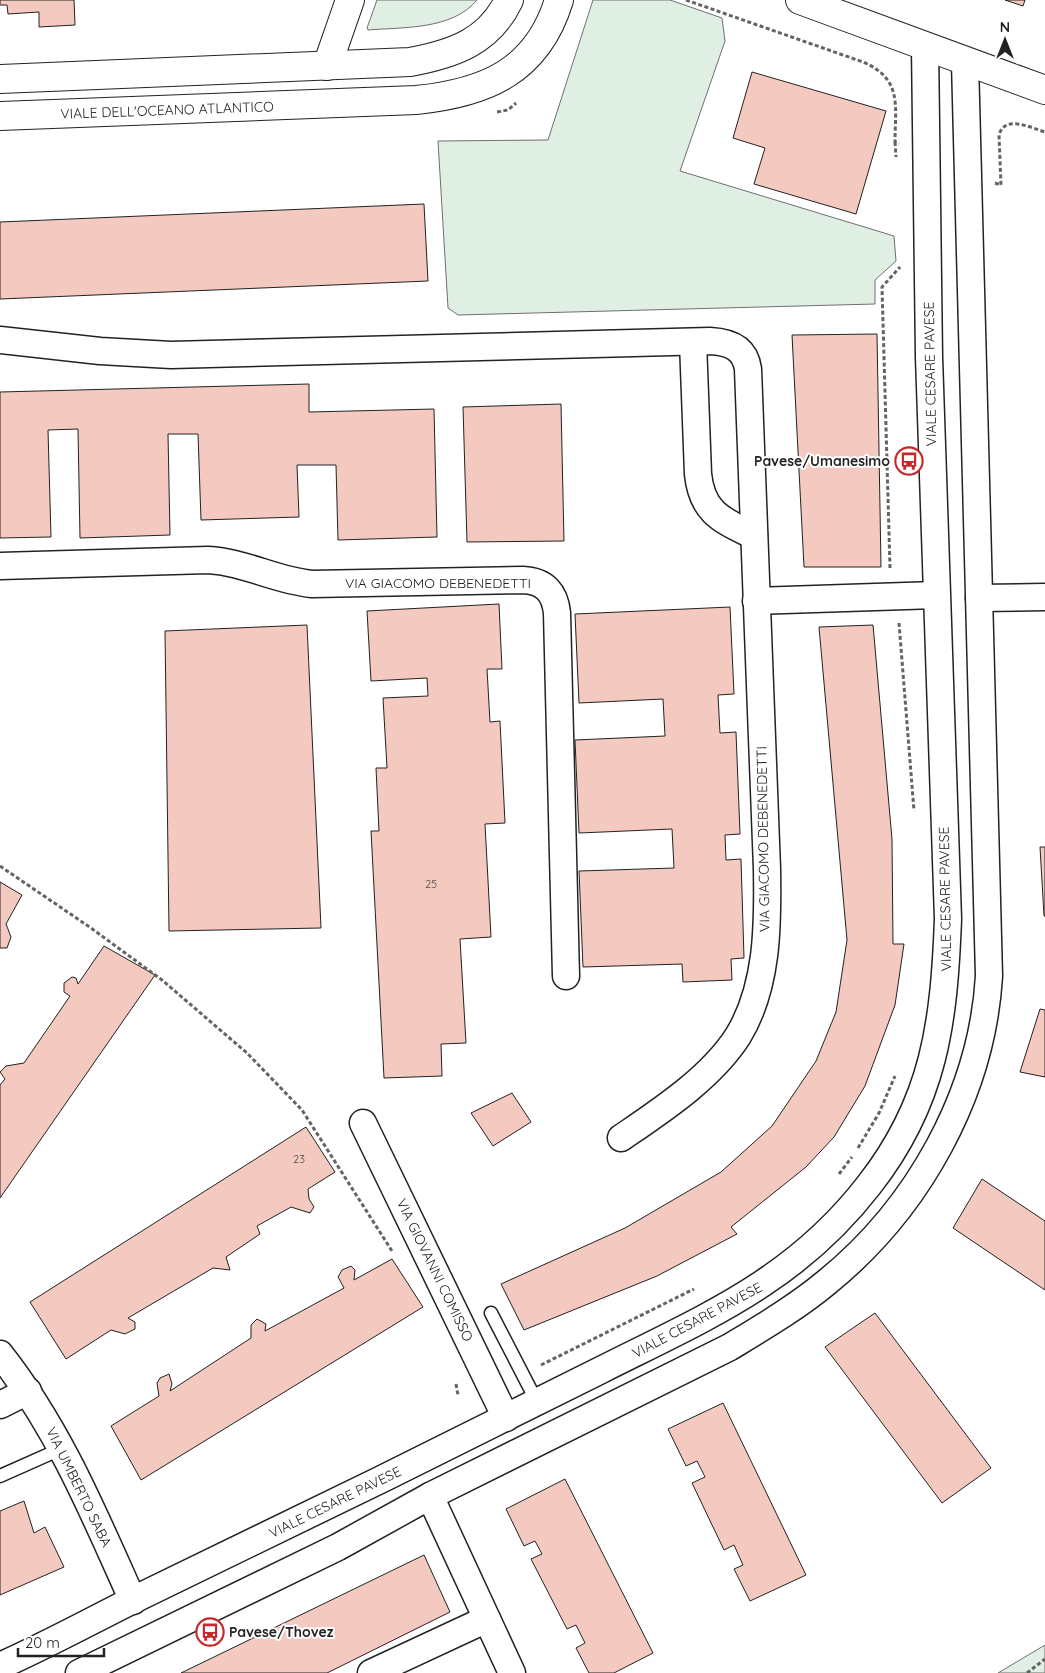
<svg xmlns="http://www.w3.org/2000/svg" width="1045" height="1673" viewBox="0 0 1045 1673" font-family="Quicksand,sans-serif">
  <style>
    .green { fill: #e0efe3; stroke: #6f6f6f }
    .building { fill: #f3c9c0; stroke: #222 }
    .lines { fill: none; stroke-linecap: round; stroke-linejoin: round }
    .service-casing { stroke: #222; stroke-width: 15 }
    .minor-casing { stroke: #222; stroke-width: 29 }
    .tertiary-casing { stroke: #222; stroke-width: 30 }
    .secondary-casing { stroke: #222; stroke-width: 30 }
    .path { stroke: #646464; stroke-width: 3; stroke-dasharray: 4 2.5; stroke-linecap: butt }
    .service { stroke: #fff; stroke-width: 12 }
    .minor { stroke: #fff; stroke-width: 26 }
    .tertiary { stroke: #fff; stroke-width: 28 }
    .secondary { stroke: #fff; stroke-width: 28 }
    .labels { text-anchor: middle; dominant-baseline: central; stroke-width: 4; stroke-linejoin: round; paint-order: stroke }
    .number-label { font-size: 11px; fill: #564c4a }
    .street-label { font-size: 14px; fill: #222; stroke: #fff }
    .poi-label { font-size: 14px; font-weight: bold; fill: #222; stroke: #fff; text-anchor: end }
  </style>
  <rect width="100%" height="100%" fill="#fff"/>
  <g class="green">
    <path d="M377 0H477C452 30 404 27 368 30L367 28Z"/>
    <path d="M593 0H670L722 18 725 41 680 171 894 236 896 261 875 280V304L458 315 448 308 438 141 548 140Z"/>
    <path d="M1045 1645V1673H998Z"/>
  </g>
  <g class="building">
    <path d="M0 0H74L75 25 39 27V12L8 14 7 5H0Z"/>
    <path d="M1005 0H1025L1023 6Z"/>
    <path d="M752 72 886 111 856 214 754 184 765 148 733 138Z"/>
    <path d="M424 204 428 281 0 299V222Z"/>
    <path d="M877 334 881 567H804L792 335Z"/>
    <path d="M309 384V412L434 409 437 537 338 540 336 465H297L299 517 201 520 198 434H168L170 535 80 538 78 429 48 430 51 537 0 538V392Z"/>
    <path d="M561 404 564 541 467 542 463 407Z"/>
    <path d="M499 604 502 669H487L490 722 500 721 505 823 485 824 491 937 460 939 466 1043 441 1044 442 1076 384 1078 371 831H379L376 768H387L383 698 428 696 427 678 371 681 367 611Z"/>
    <path d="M730 607 734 694 718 695 720 733 736 732 740 834 725 835 726 860 741 859 744 958 731 959 732 980 683 982 682 964 583 967 579 871 674 868 672 829 579 833 575 740 665 736 663 699 579 703 575 614Z"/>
    <path d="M307 625 321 928 169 931 165 631Z"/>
    <path d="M873 625 892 839 893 944H904L895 1005 865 1086 834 1137 806 1167 731 1227 737 1234 657 1276 524 1330 501 1284 625 1228 721 1172 772 1126 816 1061 836 1012 847 940 819 627Z"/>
    <path d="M1040 847H1045V916H1044Z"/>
    <path d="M0 882 22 895 6 924 11 937 7 948H0Z"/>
    <path d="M104 946 155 975 0 1198V1085L5 1079 0 1072 6 1066 24 1063 70 996 64 992V983L72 977 76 978 78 984Z"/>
    <path d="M1040 1009 1045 1010V1077L1020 1072Z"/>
    <path d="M512 1093 531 1122 493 1146 471 1113Z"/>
    <path d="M306 1127 335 1172 308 1189 309 1199 314 1207 310 1213 291 1207 257 1226 260 1234 226 1257 230 1270 213 1268 128 1318 135 1322V1329L125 1334 111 1330 66 1359 30 1302Z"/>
    <path d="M982 1179 1045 1221V1290L953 1228Z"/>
    <path d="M392 1259 423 1307 141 1480 111 1426 159 1396 157 1383 160 1378 169 1374 172 1384 170 1391 251 1338V1325L257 1319 266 1324 265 1331 344 1288 338 1277 342 1270 351 1266 355 1270 354 1280Z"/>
    <path d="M875 1313 991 1468 942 1503 825 1347Z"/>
    <path d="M723 1403 806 1575 750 1601 734 1569 743 1565 734 1545 724 1550 692 1483 705 1477 697 1461 686 1466 668 1429Z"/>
    <path d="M565 1479 653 1653 614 1673H589L576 1648 585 1643 576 1625 567 1629 531 1559 542 1554 535 1541 524 1546 506 1509Z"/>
    <path d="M24 1501 34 1533 45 1527 64 1567 0 1595V1511Z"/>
    <path d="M424 1555 450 1612 327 1673H181Z"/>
  </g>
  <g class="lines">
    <g class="service-casing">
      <g id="service">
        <path d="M491 1313 537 1402"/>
        <path d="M0 1476 63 1448"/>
      </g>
    </g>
    <g class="minor-casing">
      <g id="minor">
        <path d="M0 340 100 351 171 355 710 341C730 342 745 348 748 369L767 869C768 925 768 987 738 1036 711 1078 662 1110 621 1138"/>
        <path d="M693 342 698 474C702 513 722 520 754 536"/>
        <path d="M0 566 208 560C245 562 274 580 312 584L523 580C545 581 555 593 557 613L566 976"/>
        <path d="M979 598 1045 597"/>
        <path d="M756 601 936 595"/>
        <path d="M363 1123 506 1418"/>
        <path d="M0 1354C59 1429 94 1514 133 1601"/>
        <path d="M0 1405 28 1391"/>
        <path d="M430 1496 512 1673"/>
        <path d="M0 1666C45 1646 89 1622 133 1600 216 1559 299 1519 382 1479 455 1443 528 1406 601 1370 706 1317 795 1281 869 1185 935 1101 944 1022 948 919L929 357 925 46"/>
        <path d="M79 1673 338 1547 430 1496 730 1347C763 1327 797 1307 827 1282 918 1208 982 1094 989 976L965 62"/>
        <path d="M371 1673 487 1619"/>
      </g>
    </g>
    <g class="tertiary-casing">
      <path id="tertiary" d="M327 66 350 0"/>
    </g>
    <g class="secondary-casing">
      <g id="secondary">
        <path d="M800 0 1045 90"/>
        <path d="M0 79 410 62C453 54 489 42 509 0"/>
        <path d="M0 116 416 100C485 93 537 72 559 0"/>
      </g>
    </g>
    <g class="path">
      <path d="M686 0 863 62C903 79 895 106 895 142L899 144"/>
      <path d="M497 112 508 110 516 103"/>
      <path d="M895 142 896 157"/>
      <path d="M995 183 1001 185 999 135C1005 114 1031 128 1045 132"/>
      <path d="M890 568 882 287 900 267"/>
      <path d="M899 623 914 811"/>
      <path d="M0 866 91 928 162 980 247 1053 302 1110 392 1251"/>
      <path d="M858 1148 879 1113 895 1076"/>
      <path d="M839 1174 852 1157"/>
      <path d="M541 1365 694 1289"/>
      <path d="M456 1384 458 1395"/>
      <path d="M1027 1673 1045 1659"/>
    </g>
    <use href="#service" class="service"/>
    <use href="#minor" class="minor"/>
    <use href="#tertiary" class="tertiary"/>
    <use href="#secondary" class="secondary"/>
  </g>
  <defs>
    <g id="bus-ring" transform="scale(1.4375)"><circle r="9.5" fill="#fff" stroke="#c62828" stroke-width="1.5"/><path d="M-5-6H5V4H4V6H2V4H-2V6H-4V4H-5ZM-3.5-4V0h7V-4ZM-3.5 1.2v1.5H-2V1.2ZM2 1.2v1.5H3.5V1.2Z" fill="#c62828"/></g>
  </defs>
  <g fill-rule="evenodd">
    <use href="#bus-ring" x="909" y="461"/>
    <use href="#bus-ring" x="210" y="1632"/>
  </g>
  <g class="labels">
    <g class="number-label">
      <text x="431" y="884">25</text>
      <text x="299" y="1159">23</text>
    </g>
    <g class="street-label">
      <text transform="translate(167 110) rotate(-2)">VIALE DELL'OCEANO ATLANTICO</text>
      <text transform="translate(930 374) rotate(-91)">VIALE CESARE PAVESE</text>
      <text x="438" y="583">VIA GIACOMO DEBENEDETTI</text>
      <text transform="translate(763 839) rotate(-91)">VIA GIACOMO DEBENEDETTI</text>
      <text transform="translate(945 899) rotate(-91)">VIALE CESARE PAVESE</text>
      <text transform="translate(435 1270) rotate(64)">VIA GIOVANNI COMISSO</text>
      <text transform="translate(697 1320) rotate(-28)">VIALE CESARE PAVESE</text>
      <text transform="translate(79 1487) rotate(64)">VIA UMBERTO SABA</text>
      <text transform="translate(335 1502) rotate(-26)">VIALE CESARE PAVESE</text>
    </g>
    <g class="poi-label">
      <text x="890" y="461">Pavese/Umanesimo</text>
      <text x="229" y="1632" text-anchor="start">Pavese/Thovez</text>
    </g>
  </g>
  <g transform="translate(1005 40)" stroke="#ffffff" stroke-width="4" paint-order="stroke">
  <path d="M0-4L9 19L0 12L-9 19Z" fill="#222222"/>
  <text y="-8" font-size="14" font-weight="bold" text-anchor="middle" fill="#222222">N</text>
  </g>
  <path d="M18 1648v8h86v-8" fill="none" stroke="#222222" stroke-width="2.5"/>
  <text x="25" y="1648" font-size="15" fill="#222222" stroke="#ffffff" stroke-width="4" paint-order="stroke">20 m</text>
</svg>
